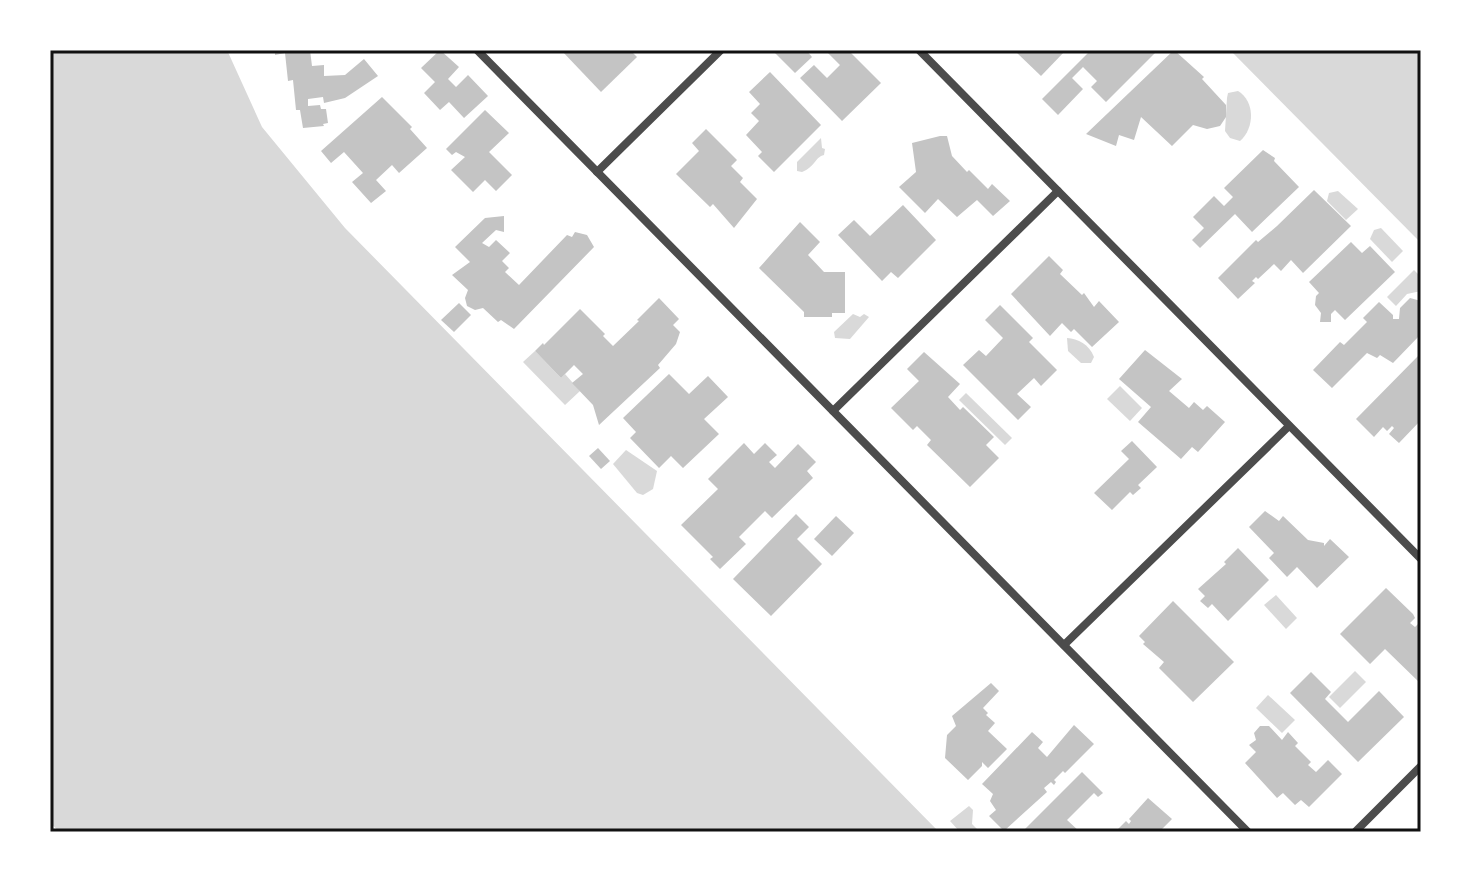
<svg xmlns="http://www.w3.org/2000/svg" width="1471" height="882" viewBox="0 0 1471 882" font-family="Raleway,sans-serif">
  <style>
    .water { fill: #d9d9d9 }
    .building { fill: #c4c4c4 }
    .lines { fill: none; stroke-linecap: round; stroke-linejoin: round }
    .minor { stroke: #4c4c4c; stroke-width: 8 }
    .neatline { fill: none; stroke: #111; stroke-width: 3 }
  </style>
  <rect width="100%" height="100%" fill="#fff"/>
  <g class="water">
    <path d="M50 50H227L262 127 345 228 939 832H60L50 823Z"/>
    <path d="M1230 50H1421V243Z"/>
    <path d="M1238 91C1255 101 1255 128 1240 141L1230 138 1225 131 1227 98 1228 93Z"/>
    <path d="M821 138 822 148 825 149 824 155C815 157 815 167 802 172L797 171V162Z"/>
    <path d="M1338 191 1358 209 1346 220 1327 201 1329 193Z"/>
    <path d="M1381 228 1403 251 1392 262 1370 239 1374 230Z"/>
    <path d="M1414 270 1421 277V291L1407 294 1396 306 1387 297Z"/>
    <path d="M853 314 860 317 864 314 869 317 850 339 835 338 834 332Z"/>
    <path d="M1067 338C1078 339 1089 344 1094 357L1091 363H1081L1068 351Z"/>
    <path d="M535 351 561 378 565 374 580 391 565 405 523 362Z"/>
    <path d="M1120 386 1142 408 1130 421 1107 399Z"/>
    <path d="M966 393 1012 438 1005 445 959 400Z"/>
    <path d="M626 450 657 471 653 489 643 495 637 493 613 464Z"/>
    <path d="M1276 595 1297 618 1286 629 1264 605Z"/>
    <path d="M1355 671 1366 682 1340 708 1329 697Z"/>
    <path d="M1268 695 1295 720 1282 733 1256 708Z"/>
    <path d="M969 806 973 810 972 824 980 832H960L950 821Z"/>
  </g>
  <g class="building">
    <path d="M275 50H310L312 66 324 65V76L345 75 364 59 378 76 345 98 324 103 323 97 308 99V106L320 105 321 109H326L328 123 323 124 324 126 303 128 300 110H296L293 80 288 81 285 53 275 55Z"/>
    <path d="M440 50 459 67 448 79 456 87 468 75 488 96 464 118 449 102 440 110 424 93 435 82 421 68Z"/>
    <path d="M561 50H630L637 57 601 92Z"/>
    <path d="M772 50H806L812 57 795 73Z"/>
    <path d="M825 50H848L881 83 842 121 800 78 814 65 827 78 840 65Z"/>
    <path d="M1014 50H1066L1041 76Z"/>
    <path d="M1091 50H1158L1106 102 1091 87 1097 81 1083 67 1072 78 1083 89 1058 115 1042 99Z"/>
    <path d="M1174 50 1204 77 1202 79 1226 105V117L1220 126 1207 129 1193 125 1172 146 1141 117 1134 140 1119 135 1116 146 1086 134Z"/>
    <path d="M770 72 821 125 774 172 758 156 762 152 746 135 759 121 751 113 760 104 749 92Z"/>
    <path d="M382 97 412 127 410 129 427 148 399 173 392 165 376 180 386 191 371 203 352 182 363 173 344 152 331 163 321 151Z"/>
    <path d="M485 110 509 133 489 152 512 175 496 191 485 180 473 192 451 170 465 157 456 152 452 155 446 149Z"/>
    <path d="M706 129 737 160 731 166 743 178 740 182 757 199 734 228 713 204 710 207 676 174 699 151 692 143Z"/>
    <path d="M940 136H947L952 156 967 172 969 170 988 189 992 184 1010 201 993 216 977 200 957 217 938 199 925 213 899 187 916 172 912 143Z"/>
    <path d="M1263 150 1275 158 1274 161 1299 187 1252 232 1235 214 1200 248 1192 240 1204 228 1193 217 1214 196 1224 206 1233 197 1224 188Z"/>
    <path d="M1314 190 1351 226 1303 273 1291 260 1281 271 1274 264 1258 279 1256 277 1252 281 1255 283 1238 299 1218 278 1256 240 1258 242 1277 226Z"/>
    <path d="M903 205 936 240 898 278 891 272 882 281 838 235 854 220 870 236Z"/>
    <path d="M504 216V232L496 230 482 243 489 247 496 240 510 253 502 261 509 268 505 272 519 285 567 235 572 237 575 232 587 235 594 247 514 329 501 320 498 322 483 308 475 310 467 306 465 298 468 290 452 275 470 262 455 247 485 218Z"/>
    <path d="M800 222 820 242 808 255 824 272H845V313H832V317H804V312L759 268Z"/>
    <path d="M1351 242 1362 253 1370 246 1395 272 1345 320 1335 310 1331 314V322H1320L1321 313 1315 305 1316 296 1319 293 1309 282Z"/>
    <path d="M1049 256 1063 270 1060 274 1082 295 1084 293 1094 307 1099 301 1119 322 1092 347 1074 329 1071 332 1062 323 1050 336 1011 294Z"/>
    <path d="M659 298 679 319 673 325 680 332 676 344 658 365 660 368 599 425 593 405 572 383 583 374 574 365 561 378 535 351 543 343 544 345 580 309 605 334 603 336 613 346 639 321 637 320Z"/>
    <path d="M1410 298 1421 301V334L1393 363 1380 355 1377 358 1367 353 1332 388 1313 370 1340 342 1344 345 1367 322 1363 318 1379 302 1393 315V319H1399L1400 308Z"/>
    <path d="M459 303 471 315 454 332 441 320Z"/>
    <path d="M1000 305 1033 338 1029 342 1057 370 1041 386 1034 378 1017 394 1031 407 1018 420 963 365 979 350 986 356 1003 338 985 320Z"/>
    <path d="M1145 350 1182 379 1169 391 1189 408 1194 402 1203 410 1207 406 1225 422 1198 452 1192 447 1181 459 1138 422 1151 407 1119 379Z"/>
    <path d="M924 352 960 384 948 397 960 410 963 407 994 437 986 445 999 458 970 487 927 445 931 440 917 426 913 430 891 408 919 381 907 369Z"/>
    <path d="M1421 353V420L1399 443 1389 434 1394 428 1392 426 1387 431 1383 427 1374 437 1356 419Z"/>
    <path d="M669 374 689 394 708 376 728 397 704 419 719 434 683 468 671 456 659 468 630 438 636 432 623 418Z"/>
    <path d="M1132 441 1157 467 1138 485 1141 488 1133 495 1130 492 1112 510 1094 493 1129 459 1121 451Z"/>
    <path d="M744 443 754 454 765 443 777 455 769 462 775 468 798 444 816 462 807 471 813 478 772 518 765 511 739 537 746 544 720 569 710 559 713 557 681 525 718 489 708 479Z"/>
    <path d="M598 448 610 461 601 469 589 456Z"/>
    <path d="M1265 511 1279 521 1283 516 1308 540 1324 543V546L1330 539 1349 557 1317 588 1297 567 1287 577 1269 558 1274 553 1249 527Z"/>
    <path d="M796 514 809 527 797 539 822 564 771 616 733 579Z"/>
    <path d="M836 516 854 533 832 556 814 539Z"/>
    <path d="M1238 548 1269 580 1228 621 1212 604 1208 608 1200 601 1205 596 1198 589 1226 564 1224 562Z"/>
    <path d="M1386 588 1413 614 1415 618 1410 623 1415 627 1421 621V684L1385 649 1370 664 1340 634Z"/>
    <path d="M1173 601 1234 662 1193 702 1159 668 1164 662 1143 644 1145 642 1139 636Z"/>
    <path d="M1311 672 1331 692 1325 699 1348 722 1379 691 1404 717 1358 762 1290 693Z"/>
    <path d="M991 683 999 691 983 708 988 713 986 715 995 723 988 731 1007 749 988 768 982 762V766L968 780 945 758 947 735 956 726 952 716Z"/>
    <path d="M1074 725 1094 744 1065 773 1063 771 1054 780 1056 782 1054 785 1051 782 1044 788 1047 792 1004 831 989 816 996 810 990 801 993 794 982 784 1032 732 1043 742 1038 748 1047 757Z"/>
    <path d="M1260 726H1269L1282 740 1288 732 1298 743 1295 746 1311 762 1308 765 1316 772 1328 760 1342 774 1309 807 1301 800 1295 805 1283 793 1277 798 1245 763 1256 752 1249 745 1256 740 1254 733Z"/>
    <path d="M1082 772 1103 793 1098 797 1094 793 1067 820 1080 832H1022Z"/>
    <path d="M1148 798 1172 819 1159 832H1115L1126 821 1129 824 1131 821 1129 819Z"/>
  </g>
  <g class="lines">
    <g class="minor">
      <path d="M477 50 1248 832"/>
      <path d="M919 50 1421 559"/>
      <path d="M597 172 721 50"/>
      <path d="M833 411 1058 191"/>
      <path d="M1064 645 1289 426"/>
      <path d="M1355 832 1421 766"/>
    </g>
  </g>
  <rect width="1471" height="882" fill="none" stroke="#ffffff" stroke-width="104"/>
  <rect x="52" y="52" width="1367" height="778" class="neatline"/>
</svg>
